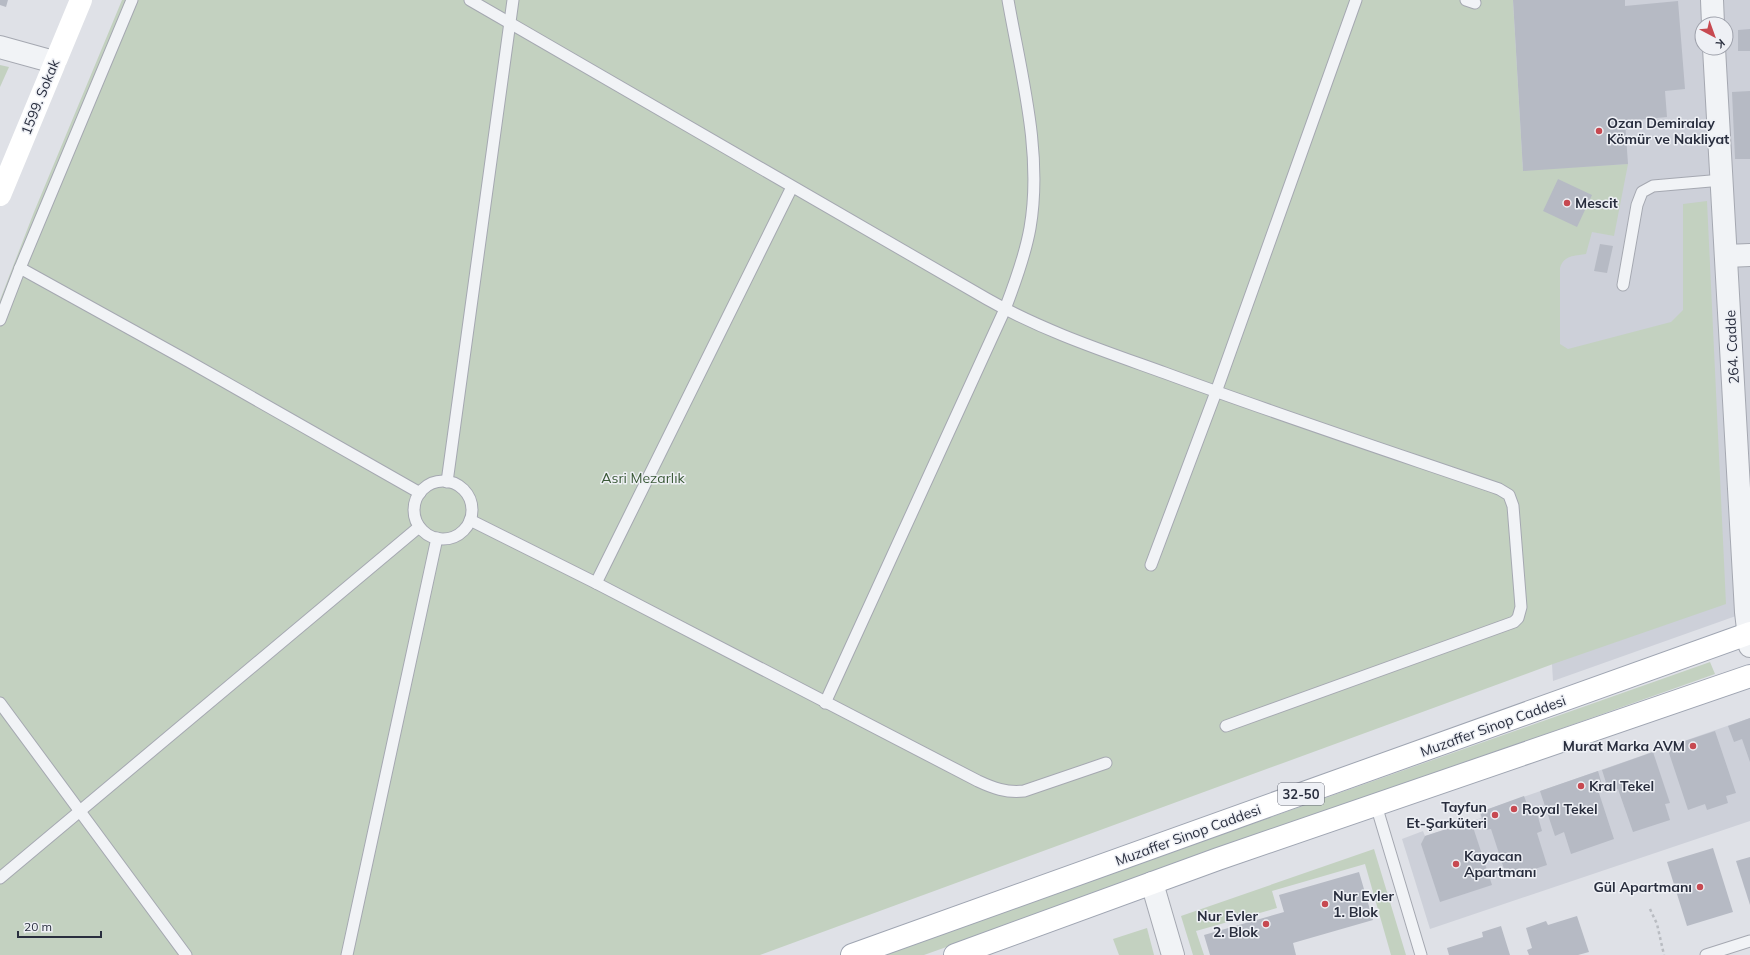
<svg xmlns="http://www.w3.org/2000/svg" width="1750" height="955" viewBox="0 0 1750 955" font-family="Mulish,sans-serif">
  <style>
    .built { fill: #cdd0d9; fill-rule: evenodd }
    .green { fill: #c3d1c0 }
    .building { fill: #b6bac4 }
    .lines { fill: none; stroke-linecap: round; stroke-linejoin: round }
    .lane-casing { stroke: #a5a8b1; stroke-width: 13 }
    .street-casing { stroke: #a5a8b1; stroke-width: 24 }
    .primary-casing { stroke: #9fa5b2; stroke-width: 24 }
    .path { stroke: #b9bcc2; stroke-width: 2.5; stroke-dasharray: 3 3; stroke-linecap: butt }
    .lane { stroke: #f1f3f6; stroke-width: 11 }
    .street { stroke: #f1f3f6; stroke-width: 22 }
    .secondary { stroke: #fff; stroke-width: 22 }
    .primary { stroke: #fff; stroke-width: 22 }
    .poi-dot { fill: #c74951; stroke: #eef0f5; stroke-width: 1.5 }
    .labels { text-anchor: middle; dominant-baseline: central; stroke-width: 3; stroke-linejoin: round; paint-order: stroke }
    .shield { fill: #eef0f5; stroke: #646875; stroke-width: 1 }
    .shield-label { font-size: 13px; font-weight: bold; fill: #292e3e }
    .street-label { font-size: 14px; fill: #292e3e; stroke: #eef0f5 }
    .poi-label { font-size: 14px; font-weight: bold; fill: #292e3e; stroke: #eef0f5; text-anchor: start }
    .park-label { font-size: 14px; fill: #3a5937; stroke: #eef0f5 }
  </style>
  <rect width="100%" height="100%" fill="#dfe1e7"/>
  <g class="built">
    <path d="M1513 0H1750V611L1553 681ZM1702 24H1726V48H1702Z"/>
    <path d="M1750 718V821L1430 929 1402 839 1423 831 1425 836 1481 818 1480 812Z"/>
  </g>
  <g class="green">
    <path d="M122 0H1513L1523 170 1628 164 1614 236 1592 232 1586 254C1574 256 1564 255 1560 268V344L1568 349 1671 322 1683 310V204L1707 201 1726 604 1553 664 760 955H0V300L34 212Z"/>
    <path d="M0 65 9 67 0 87Z"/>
    <path d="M1710 662 1715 674 924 955H881Z"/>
    <path d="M1374 849 1406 955H1391L1365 864 1272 891 1277 908 1196 931 1204 955H1193L1181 916Z"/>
    <path d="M1147 928 1154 955H1119L1113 939Z"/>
  </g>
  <g class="building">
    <path d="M0 0H8L6 7 0 5Z"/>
    <path d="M1513 0H1625V6L1678 1 1685 89 1665 91 1667 117 1625 121 1628 164 1523 171Z"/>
    <path d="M1750 29V51H1738V30Z"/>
    <path d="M1750 91V159H1735L1732 92Z"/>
    <path d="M1558 179 1592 195 1577 227 1543 211Z"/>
    <path d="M1600 244 1613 246 1607 273 1594 271Z"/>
    <path d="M1750 718V762L1742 739 1734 742 1728 726Z"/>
    <path d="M1715 731 1736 793 1726 796 1728 803 1707 810 1705 804 1688 810 1667 747Z"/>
    <path d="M1653 752 1670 803 1665 804 1670 820 1633 832 1618 789 1609 792 1602 770Z"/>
    <path d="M1598 771 1603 788 1598 790 1614 839 1571 854 1564 832 1555 836 1540 791Z"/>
    <path d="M1524 796 1531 815 1537 813 1542 831 1537 833 1547 865 1507 878 1491 829 1486 830 1480 812Z"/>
    <path d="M1471 821 1492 885 1440 902 1421 844 1425 836Z"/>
    <path d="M1713 848 1733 912 1687 926 1667 862Z"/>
    <path d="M1750 857V905L1736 861Z"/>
    <path d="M1359 872 1373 920 1293 943 1296 955H1210L1204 935 1284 912 1279 895Z"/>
    <path d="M1577 916 1589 952 1578 955H1529L1527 950 1532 948 1526 928 1546 921 1548 925Z"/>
    <path d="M1501 926 1510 955H1449L1447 948 1483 937 1482 932Z"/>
  </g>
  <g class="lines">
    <g class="lane-casing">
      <g id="lane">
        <path d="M470 0 987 299C1043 331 1104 351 1165 373 1276 414 1388 451 1499 489L1509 495 1513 506 1521 607 1518 618 1514 622 1226 726"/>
        <path d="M1466 0 1475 3"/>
        <path d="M20 268 188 361 420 493"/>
        <path d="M1623 285 1637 205 1642 192 1653 186 1722 180"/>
        <path d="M0 320 20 268 132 0"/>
        <circle cx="443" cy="510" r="29"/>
        <path d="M447 482 513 0"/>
        <path d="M470 520 596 583 978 781C993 788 1006 793 1024 791L1106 763"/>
        <path d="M1151 565 1216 392 1356 0"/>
        <path d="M596 583 792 187"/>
        <path d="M0 703 186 955"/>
        <path d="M825 703 1005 309C1015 283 1025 256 1030 228 1043 153 1021 74 1008 0"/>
        <path d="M1376 805 1421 955"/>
        <path d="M0 878 419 527"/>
        <path d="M347 955 437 538"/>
        <path d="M1706 955 1750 941"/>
      </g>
    </g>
    <g class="street-casing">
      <g id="street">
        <path d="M1712 0 1713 24"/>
        <path d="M0 47 54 62"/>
        <path d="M1714 48 1746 612 1750 646"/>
        <path d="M1726 256 1750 255"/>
        <path d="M1152 883 1173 955"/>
      </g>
    </g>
    <g class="primary-casing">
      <g id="primary">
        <path d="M852 955 1750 633"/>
        <path d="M955 955 1218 859 1750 676"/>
      </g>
    </g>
    <path class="path" d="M1650 909 1657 924 1664 955"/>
    <use href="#lane" class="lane"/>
    <use href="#street" class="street"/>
    <path class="secondary" d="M0 195 81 0"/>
    <use href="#primary" class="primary"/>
  </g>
  <g class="poi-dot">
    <circle cx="1599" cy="131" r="4"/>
    <circle cx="1567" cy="203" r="4"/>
    <circle cx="1693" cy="746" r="4"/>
    <circle cx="1581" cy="786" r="4"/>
    <circle cx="1514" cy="809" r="4"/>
    <circle cx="1495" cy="815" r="4"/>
    <circle cx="1456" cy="864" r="4"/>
    <circle cx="1700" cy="887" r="4"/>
    <circle cx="1325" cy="904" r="4"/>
    <circle cx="1266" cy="924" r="4"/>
  </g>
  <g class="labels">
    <rect class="shield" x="1278" y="783" width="46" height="22" rx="3"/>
    <g class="shield-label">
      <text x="1301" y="794">32-50</text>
    </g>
    <g class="street-label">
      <text transform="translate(40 97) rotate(-68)">1599. Sokak</text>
      <text transform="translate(1732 347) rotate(-93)">264. Cadde</text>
      <text transform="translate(1493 726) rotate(-20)">Muzaffer Sinop Caddesi</text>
      <text transform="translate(1188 835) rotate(-20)">Muzaffer Sinop Caddesi</text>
    </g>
    <g class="poi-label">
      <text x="1607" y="123">Ozan Demiralay<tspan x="1607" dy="16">Kömür ve Nakliyat</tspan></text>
      <text x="1575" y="203">Mescit</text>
      <text x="1685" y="746" text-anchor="end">Murat Marka AVM</text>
      <text x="1589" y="786">Kral Tekel</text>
      <text x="1487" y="807" text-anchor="end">Tayfun<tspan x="1487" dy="16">Et-Şarküteri</tspan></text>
      <text x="1522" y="809">Royal Tekel</text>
      <text x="1464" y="856">Kayacan<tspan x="1464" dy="16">Apartmanı</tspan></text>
      <text x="1692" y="887" text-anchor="end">Gül Apartmanı</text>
      <text x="1333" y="896">Nur Evler<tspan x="1333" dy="16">1. Blok</tspan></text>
      <text x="1258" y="916" text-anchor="end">Nur Evler<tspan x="1258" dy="16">2. Blok</tspan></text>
    </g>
    <g class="park-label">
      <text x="643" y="478">Asri Mezarlık</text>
    </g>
  </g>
  <g transform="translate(1714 36) rotate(139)"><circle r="19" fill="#eef0f5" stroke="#9fa2ac"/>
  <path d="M0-3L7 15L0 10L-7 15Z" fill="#c74951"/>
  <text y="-6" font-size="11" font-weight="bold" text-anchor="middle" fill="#292e3e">K</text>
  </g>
  <path d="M18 931v6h83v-6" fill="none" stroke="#292e3e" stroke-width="2"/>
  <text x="24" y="931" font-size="12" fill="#292e3e" stroke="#eef0f5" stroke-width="3" paint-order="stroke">20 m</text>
</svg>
